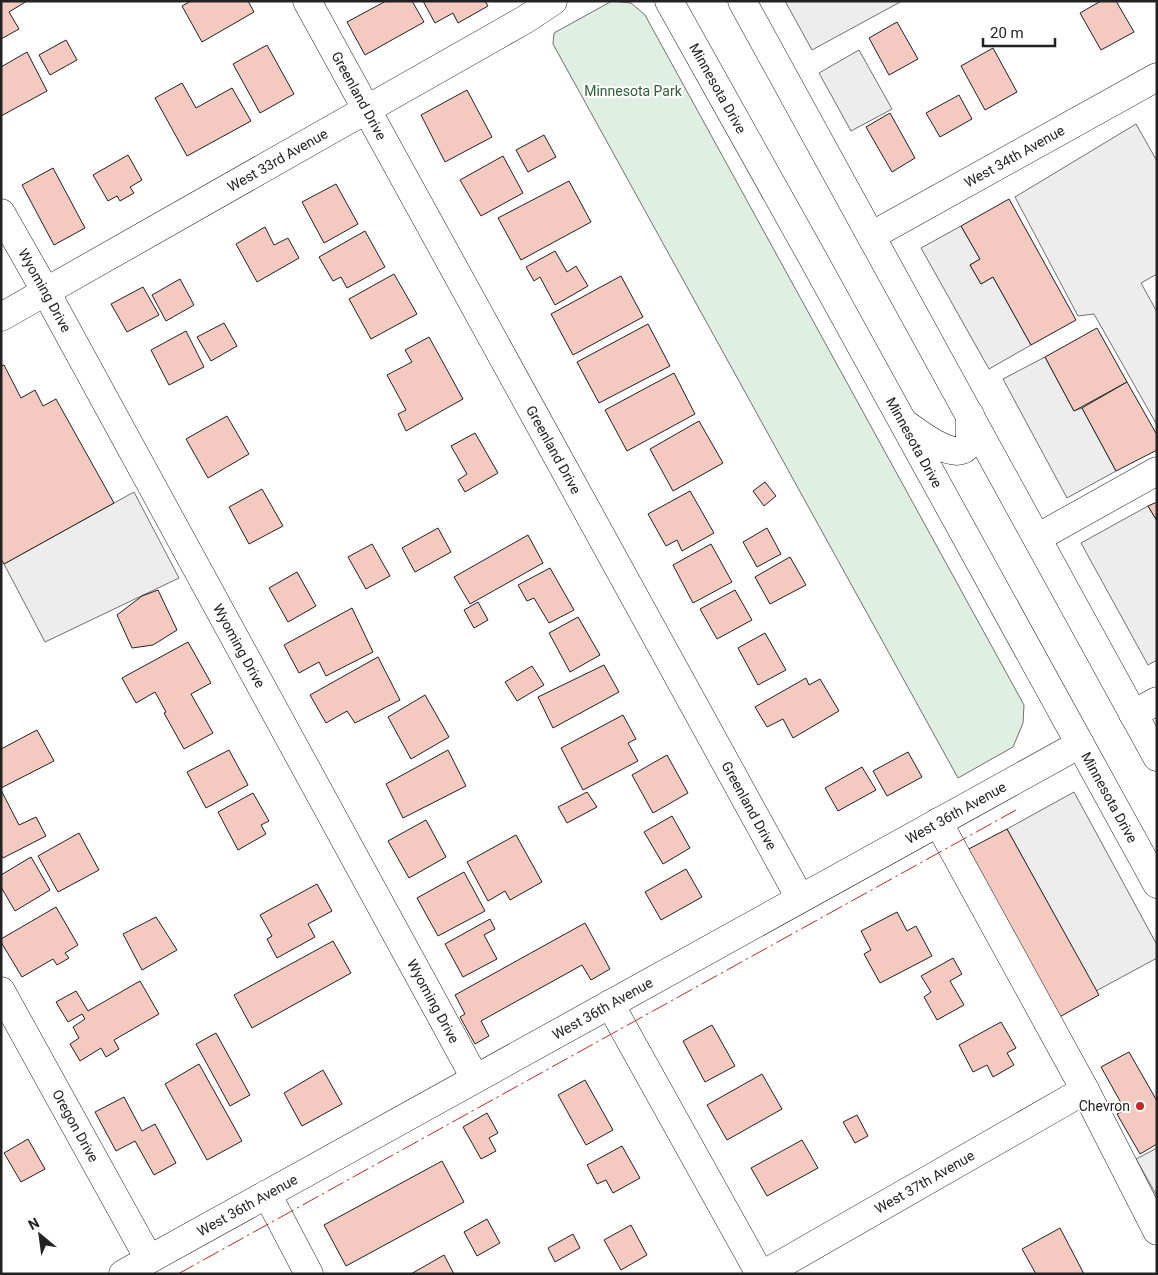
<svg xmlns="http://www.w3.org/2000/svg" width="1158" height="1275" viewBox="0 0 1158 1275" font-family="Roboto,sans-serif">
  <style>
    .green { fill: #e0efe3; stroke: #6f6f6f }
    .parking { fill: #ededed; stroke: #6f6f6f }
    .building { fill: #f3c9c0; stroke: #222 }
    .lines { fill: none; stroke-linecap: round; stroke-linejoin: round }
    .minor-casing { stroke: #222; stroke-width: 29 }
    .major-casing { stroke: #222; stroke-width: 29 }
    .minor { stroke: #fff; stroke-width: 28 }
    .major { stroke: #fff; stroke-width: 28 }
    .power { stroke: #c62828; stroke-width: 1; stroke-dasharray: 18 4 2.5 4; stroke-linecap: butt }
    .poi-dot { fill: #c62828; stroke: #fff; stroke-width: 2 }
    .labels { text-anchor: middle; dominant-baseline: central; stroke-width: 4; stroke-linejoin: round; paint-order: stroke }
    .street-label { font-size: 14px; fill: #222; stroke: #fff }
    .park-label { font-size: 14px; fill: #2f5e38; stroke: #fff }
    .poi-label { font-size: 14px; fill: #222; stroke: #fff; text-anchor: end }
  </style>
  <rect width="100%" height="100%" fill="#fff"/>
  <path class="green" d="M612 1 631 3 645 15 1024 705 1023 723 1013 747 958 778 553 44 554 33Z"/>
  <g class="parking">
    <path d="M785 1H902L812 50Z"/>
    <path d="M859 50 892 109 851 131 819 73Z"/>
    <path d="M1136 124 1157 161V274L1141 283 1157 312V425L1094 314 1078 316 1015 197Z"/>
    <path d="M961 226 980 259 970 265 981 284 993 277 1031 345 989 369 921 248Z"/>
    <path d="M1045 357 1074 411 1082 408 1116 471 1067 498 1003 379Z"/>
    <path d="M134 492 179 578 45 642 4 564Z"/>
    <path d="M1148 506 1157 521V660L1148 665 1081 543Z"/>
    <path d="M1074 792 1157 945V958L1096 991 1007 829Z"/>
    <path d="M1157 1148V1196L1136 1159Z"/>
  </g>
  <g class="building">
    <path d="M1 1H27L9 12 19 29 1 39Z"/>
    <path d="M191 1H248L254 12 202 42 182 6Z"/>
    <path d="M386 1H412L424 22 365 55 347 22Z"/>
    <path d="M423 1H485L488 6 458 23 453 13 435 23Z"/>
    <path d="M1101 1H1116L1134 32 1101 50 1080 13Z"/>
    <path d="M897 22 918 59 889 75 869 38Z"/>
    <path d="M66 40 77 60 50 75 39 55Z"/>
    <path d="M267 45 294 94 260 113 233 64Z"/>
    <path d="M993 48 1017 92 985 110 961 66Z"/>
    <path d="M27 52 47 91 1 116V67Z"/>
    <path d="M182 83 196 108 232 88 251 121 187 156 155 98Z"/>
    <path d="M467 90 492 137 445 162 421 115Z"/>
    <path d="M959 95 972 119 940 137 926 113Z"/>
    <path d="M890 113 915 158 892 172 866 127Z"/>
    <path d="M544 135 556 157 528 172 516 150Z"/>
    <path d="M128 155 142 180 130 187 134 193 120 201 117 196 108 201 93 175Z"/>
    <path d="M503 156 523 193 481 216 460 180Z"/>
    <path d="M53 168 85 228 54 245 22 185Z"/>
    <path d="M569 181 591 222 521 260 498 218Z"/>
    <path d="M336 184 358 224 324 243 302 202Z"/>
    <path d="M1009 199 1076 320 1031 345 993 277 981 284 970 265 980 259 961 226Z"/>
    <path d="M265 227 274 245 288 238 299 258 257 282 236 244Z"/>
    <path d="M365 231 385 267 347 288 341 277 333 281 319 257Z"/>
    <path d="M555 251 567 272 576 266 588 286 555 305 540 277 534 281 526 267Z"/>
    <path d="M394 274 417 314 371 339 349 299Z"/>
    <path d="M621 276 643 317 573 355 551 314Z"/>
    <path d="M180 279 194 305 166 321 152 295Z"/>
    <path d="M143 287 159 315 127 332 111 304Z"/>
    <path d="M224 323 237 346 211 361 197 337Z"/>
    <path d="M648 324 670 366 599 403 577 362Z"/>
    <path d="M1097 328 1127 382 1074 411 1045 357Z"/>
    <path d="M186 331 204 367 169 385 151 350Z"/>
    <path d="M429 337 463 399 406 431 398 414 406 410 387 375 412 362 405 350Z"/>
    <path d="M4 365 21 398 35 390 43 406 56 399 114 503 4 564 1 559V366Z"/>
    <path d="M674 373 695 414 627 451 605 410Z"/>
    <path d="M1127 382 1157 435V450L1116 471 1082 408Z"/>
    <path d="M227 416 249 454 208 478 186 439Z"/>
    <path d="M699 421 723 463 673 491 650 449Z"/>
    <path d="M475 433 498 473 465 492 458 480 467 474 451 446Z"/>
    <path d="M765 482 776 496 764 506 753 491Z"/>
    <path d="M262 489 283 526 249 544 229 507Z"/>
    <path d="M690 491 714 533 682 551 677 540 666 546 648 514Z"/>
    <path d="M1157 502V521L1148 506Z"/>
    <path d="M438 528 451 552 415 572 402 548Z"/>
    <path d="M767 528 781 554 757 567 743 542Z"/>
    <path d="M528 535 543 563 470 604 454 577Z"/>
    <path d="M372 544 390 576 366 589 348 557Z"/>
    <path d="M711 544 732 582 693 603 673 565Z"/>
    <path d="M790 557 806 585 770 604 755 577Z"/>
    <path d="M550 568 574 610 549 623 534 598 527 601 518 585Z"/>
    <path d="M297 572 316 606 288 622 269 588Z"/>
    <path d="M158 590 177 630 153 645 132 648 117 615 142 596Z"/>
    <path d="M735 590 752 620 717 639 700 609Z"/>
    <path d="M478 602 488 620 474 628 464 610Z"/>
    <path d="M352 608 373 652 326 676 319 662 299 673 284 645Z"/>
    <path d="M578 617 600 655 570 672 549 633Z"/>
    <path d="M765 633 786 670 758 685 738 648Z"/>
    <path d="M188 642 211 683 191 694 213 733 184 749 164 713 166 712 155 692 136 703 122 678Z"/>
    <path d="M378 657 400 700 355 723 347 711 326 723 310 695Z"/>
    <path d="M604 665 619 692 553 728 538 697Z"/>
    <path d="M532 666 544 685 517 701 505 682Z"/>
    <path d="M806 678 809 685 820 679 839 711 793 738 783 719 767 727 755 707Z"/>
    <path d="M425 695 449 737 411 759 388 717Z"/>
    <path d="M623 715 636 739 628 743 638 761 583 790 561 748Z"/>
    <path d="M37 730 54 761 1 788V749Z"/>
    <path d="M229 750 248 785 206 808 187 772Z"/>
    <path d="M448 750 466 786 403 818 386 784Z"/>
    <path d="M908 752 922 777 887 796 873 771Z"/>
    <path d="M667 755 688 793 653 813 632 775Z"/>
    <path d="M862 767 876 790 838 811 825 788Z"/>
    <path d="M1 790 19 825 36 817 46 836 3 858 1 855Z"/>
    <path d="M587 792 597 807 567 823 558 807Z"/>
    <path d="M253 793 269 821 261 825 266 834 238 850 218 812Z"/>
    <path d="M672 816 690 848 663 864 644 832Z"/>
    <path d="M426 820 446 857 409 878 388 841Z"/>
    <path d="M1007 829 1099 995 1054 1020 961 853Z"/>
    <path d="M79 833 99 870 58 892 38 856Z"/>
    <path d="M516 835 542 882 510 900 505 891 488 901 467 862Z"/>
    <path d="M31 857 50 890 15 911 1 887V875Z"/>
    <path d="M686 869 702 897 661 920 645 892Z"/>
    <path d="M464 872 485 911 438 936 417 898Z"/>
    <path d="M317 884 332 911 308 924 315 937 277 958 267 939 272 936 260 915Z"/>
    <path d="M56 907 78 945 65 953 69 958 57 965 53 959 22 977 1 942V939Z"/>
    <path d="M897 912 907 931 916 926 932 956 880 983 864 954 871 950 861 931Z"/>
    <path d="M156 917 177 950 142 970 123 934Z"/>
    <path d="M490 919 495 929 484 935 497 959 463 977 445 944Z"/>
    <path d="M585 923 610 969 591 980 582 965 481 1021 489 1036 475 1044 460 1017 465 1014 455 995Z"/>
    <path d="M333 941 351 973 252 1028 234 995Z"/>
    <path d="M953 958 962 974 950 981 964 1005 937 1020 924 997 931 992 921 976Z"/>
    <path d="M140 981 159 1014 114 1040 119 1049 106 1057 101 1048 80 1061 70 1044 79 1038 73 1027 85 1019 82 1014 68 1022 56 1002 76 991 88 1011Z"/>
    <path d="M1001 1022 1016 1048 1007 1053 1014 1065 993 1077 987 1065 973 1072 959 1045Z"/>
    <path d="M712 1025 735 1066 705 1082 683 1041Z"/>
    <path d="M216 1033 250 1095 230 1106 196 1044Z"/>
    <path d="M1129 1052 1157 1101V1144L1140 1154 1117 1114 1125 1110 1101 1067Z"/>
    <path d="M199 1064 242 1141 207 1160 165 1084Z"/>
    <path d="M323 1070 342 1104 302 1126 284 1093Z"/>
    <path d="M762 1074 782 1109 727 1140 707 1105Z"/>
    <path d="M585 1080 613 1130 586 1145 558 1095Z"/>
    <path d="M124 1097 142 1131 155 1124 176 1163 154 1175 135 1141 116 1151 95 1112Z"/>
    <path d="M487 1113 498 1133 489 1138 496 1151 481 1159 463 1127Z"/>
    <path d="M857 1115 868 1136 855 1143 843 1122Z"/>
    <path d="M28 1139 45 1169 21 1182 4 1153Z"/>
    <path d="M802 1140 818 1168 767 1196 751 1168Z"/>
    <path d="M622 1146 640 1178 613 1193 606 1180 597 1184 587 1165Z"/>
    <path d="M442 1161 464 1202 346 1266 324 1225Z"/>
    <path d="M487 1219 500 1243 477 1256 464 1232Z"/>
    <path d="M631 1225 647 1255 621 1270 604 1240Z"/>
    <path d="M1060 1228 1084 1274H1036L1022 1249Z"/>
    <path d="M573 1234 580 1248 555 1262 548 1248Z"/>
    <path d="M444 1255 454 1274H411Z"/>
  </g>
  <g class="lines">
    <g class="minor-casing">
      <g id="minor">
        <path id="s1" d="M307 1 800 898"/>
        <path id="s2" d="M1 213 46 292 475 1078"/>
        <path id="s3" d="M871 236 1157 77"/>
        <path id="s4" d="M1 317 526 19 553 1"/>
        <path d="M1037 538 1157 471"/>
        <path d="M1133 714 1157 701"/>
        <path d="M938 822 1085 1090 1157 1231"/>
        <path id="s5" d="M1 991 149 1259"/>
        <path d="M610 1004 760 1274"/>
        <path d="M267 1194 309 1274"/>
        <path id="s6" d="M123 1274 1080 744"/>
        <path id="s7" d="M764 1274 1085 1090"/>
      </g>
    </g>
    <g class="major-casing">
      <g id="major">
        <path id="s8" d="M669 1 811 255 1157 884"/>
        <path d="M742 1 1157 757"/>
        <path d="M907 425C918 433 948 456 962 450 966 449 968 445 970 442V415"/>
      </g>
    </g>
    <use href="#minor" class="minor"/>
    <use href="#major" class="major"/>
    <path class="power" d="M178 1274 1016 810"/>
  </g>
  <circle class="poi-dot" cx="1140" cy="1106" r="5"/>
  <g class="labels">
    <g class="street-label">
      <text stroke="none"><textPath href="#s8" startOffset="100">Minnesota Drive</textPath></text>
      <text stroke="none"><textPath href="#s1" startOffset="108">Greenland Drive</textPath></text>
      <text stroke="none"><textPath href="#s3" startOffset="164">West 34th Avenue</textPath></text>
      <text stroke="none"><textPath href="#s4" startOffset="318">West 33rd Avenue</textPath></text>
      <text stroke="none"><textPath href="#s2" startOffset="89">Wyoming Drive</textPath></text>
      <text stroke="none"><textPath href="#s8" startOffset="505">Minnesota Drive</textPath></text>
      <text stroke="none"><textPath href="#s1" startOffset="512">Greenland Drive</textPath></text>
      <text stroke="none"><textPath href="#s2" startOffset="494">Wyoming Drive</textPath></text>
      <text stroke="none"><textPath href="#s8" startOffset="910">Minnesota Drive</textPath></text>
      <text stroke="none"><textPath href="#s1" startOffset="918">Greenland Drive</textPath></text>
      <text stroke="none"><textPath href="#s6" startOffset="952">West 36th Avenue</textPath></text>
      <text stroke="none"><textPath href="#s2" startOffset="899">Wyoming Drive</textPath></text>
      <text stroke="none"><textPath href="#s6" startOffset="548">West 36th Avenue</textPath></text>
      <text stroke="none"><textPath href="#s5" startOffset="154">Oregon Drive</textPath></text>
      <text stroke="none"><textPath href="#s7" startOffset="185">West 37th Avenue</textPath></text>
      <text stroke="none"><textPath href="#s6" startOffset="142">West 36th Avenue</textPath></text>
    </g>
    <g class="park-label">
      <text x="633" y="91">Minnesota Park</text>
    </g>
    <g class="poi-label">
      <text x="1130" y="1106">Chevron</text>
    </g>
  </g>
  <rect width="1158" height="1275" fill="none" stroke="#222222" stroke-width="5"/>
  <g transform="translate(40 1235) rotate(331)" stroke="#ffffff" stroke-width="4" paint-order="stroke">
  <path d="M0-4L9 19L0 12L-9 19Z" fill="#222222"/>
  <text y="-8" font-size="14" font-weight="bold" text-anchor="middle" fill="#222222">N</text>
  </g>
  <path d="M983 38v8h72v-8" fill="none" stroke="#222222" stroke-width="2.5"/>
  <text x="990" y="38" font-size="15" fill="#222222" stroke="#ffffff" stroke-width="4" paint-order="stroke">20 m</text>
</svg>
